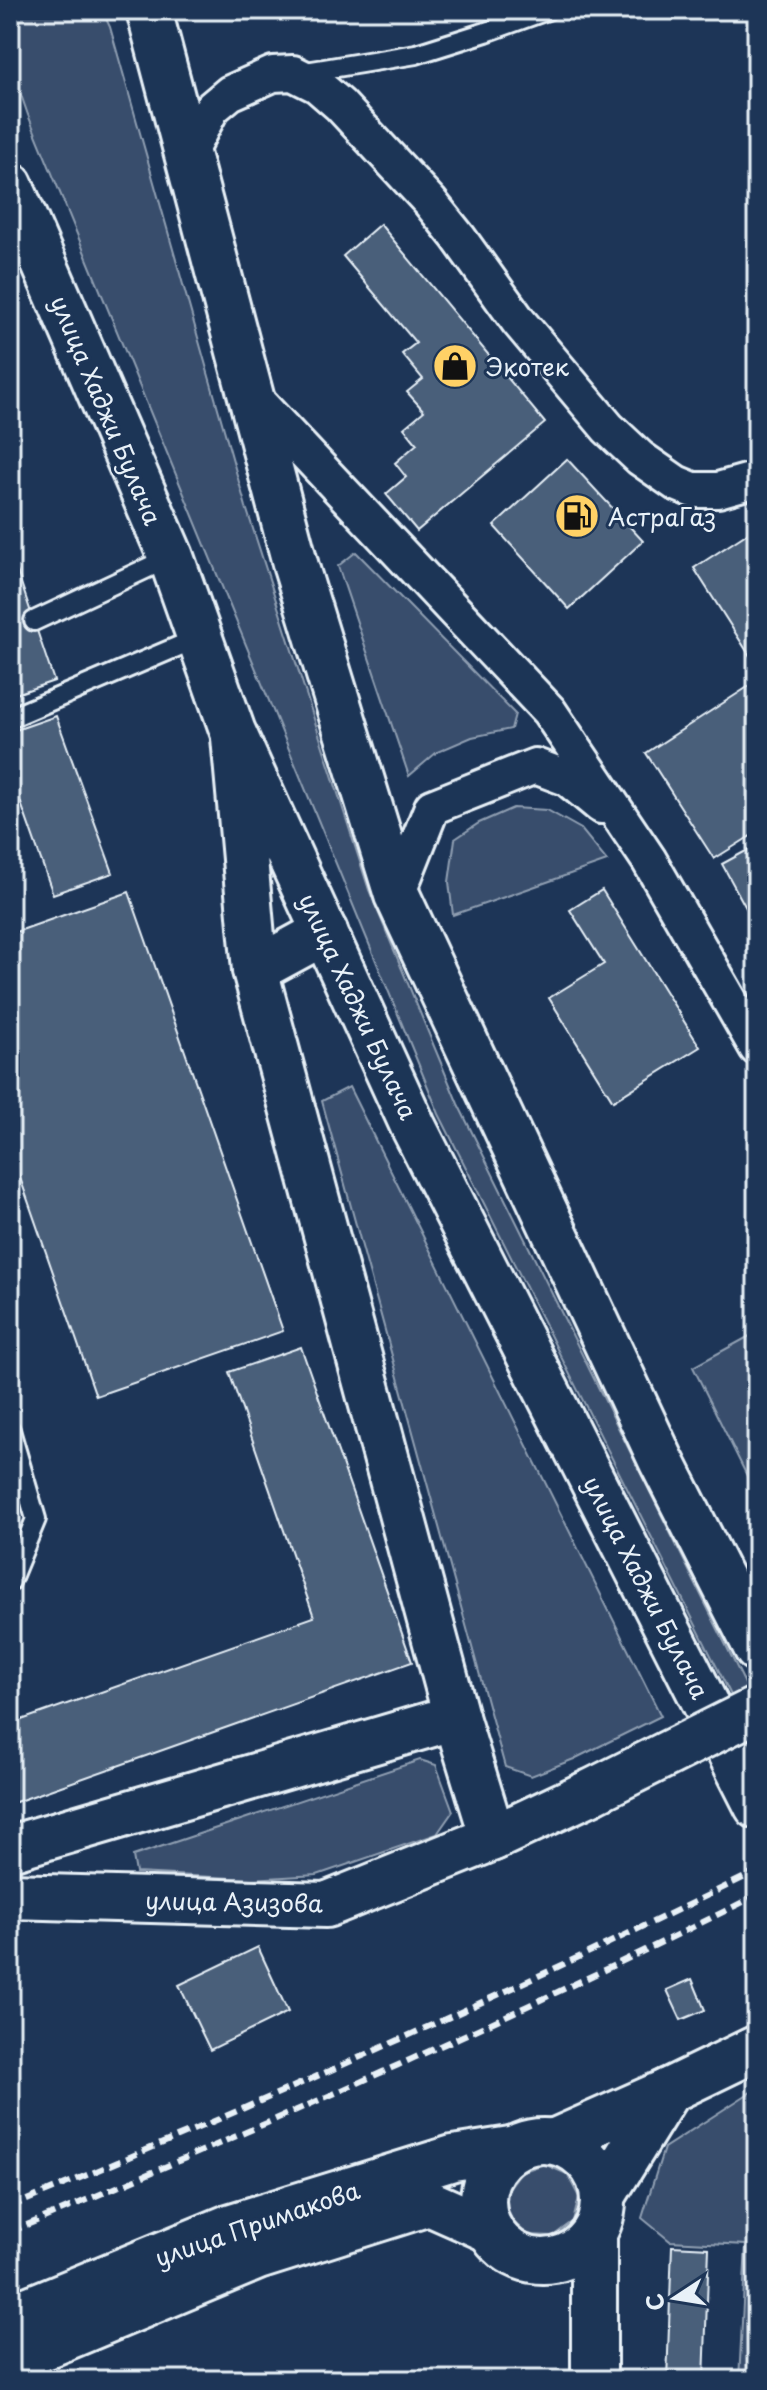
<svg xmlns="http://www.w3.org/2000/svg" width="767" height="2390" viewBox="0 0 767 2390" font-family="'Playpen Sans',sans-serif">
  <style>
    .green { fill: #374d6c; stroke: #909fb2; stroke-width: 2 }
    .building { fill: #495e7a; stroke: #e8f1f8; stroke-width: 2 }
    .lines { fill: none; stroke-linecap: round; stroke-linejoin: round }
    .lane-casing { stroke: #e8f1f8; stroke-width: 24 }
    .street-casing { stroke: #e8f1f8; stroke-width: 40 }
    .secondary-casing { stroke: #e8f1f8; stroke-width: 50 }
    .primary-casing { stroke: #e8f1f8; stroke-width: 50 }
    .path { stroke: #e8f1f8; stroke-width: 5; stroke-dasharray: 6 6; stroke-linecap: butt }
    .lane { stroke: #1d3557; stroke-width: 18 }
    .street { stroke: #1d3557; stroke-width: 34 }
    .secondary { stroke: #1d3557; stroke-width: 44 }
    .primary { stroke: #1d3557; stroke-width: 44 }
    .rail { stroke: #e8f1f8; stroke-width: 6; stroke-dasharray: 12 6; stroke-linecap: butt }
    .secondary-bridge-casing { stroke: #e8f1f8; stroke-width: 50; stroke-linecap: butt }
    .secondary-bridge { stroke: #1d3557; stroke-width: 44 }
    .labels { text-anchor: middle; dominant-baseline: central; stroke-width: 6; stroke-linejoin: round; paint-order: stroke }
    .poi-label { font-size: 24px; fill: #e8f1f8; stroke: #1d3557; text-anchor: start }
    .street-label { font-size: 24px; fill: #e8f1f8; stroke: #1d3557 }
  </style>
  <rect width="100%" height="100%" fill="#1d3557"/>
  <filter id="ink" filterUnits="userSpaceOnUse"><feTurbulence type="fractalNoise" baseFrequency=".0125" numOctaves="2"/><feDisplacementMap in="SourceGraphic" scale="16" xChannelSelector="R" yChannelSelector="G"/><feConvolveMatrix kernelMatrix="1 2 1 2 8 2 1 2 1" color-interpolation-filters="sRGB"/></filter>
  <g filter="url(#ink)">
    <g class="green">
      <path d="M10 10H102L110 27 246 507 369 890 458 1104 757 1708V1747L439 1114 28 115 10 63Z"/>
      <path d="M356 552 515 714 511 729 472 737 437 752 409 776 338 566Z"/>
      <path d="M513 808 547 810 581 829 607 861 453 915 449 882 455 839 479 823Z"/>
      <path d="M349 1087 661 1716 574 1759 531 1776 505 1767 322 1101Z"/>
      <path d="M757 1332V1496L693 1367Z"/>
      <path d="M420 1760 436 1765 453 1811 437 1834 317 1875 251 1879 136 1873 133 1856Z"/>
      <path d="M757 2088V2380H739L746 2245 670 2241 642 2218 664 2148Z"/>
      <path d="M544 2164 567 2174 579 2197 573 2221 553 2236 528 2235 509 2218 506 2192 521 2172Z"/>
    </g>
    <g class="building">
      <path d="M380 224 545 423 417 531 386 494 406 477 395 463 417 444 404 428 424 411 407 392 423 379 402 354 416 343 343 256Z"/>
      <path d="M567 459 643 541 569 609 494 526Z"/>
      <path d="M757 527V667L694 568Z"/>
      <path d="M12 556 54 681 10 696V557Z"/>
      <path d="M757 681V832L714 859 646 753Z"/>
      <path d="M56 716 113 873 53 894 10 772V732Z"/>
      <path d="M757 845V928L722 864Z"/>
      <path d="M602 890 700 1047 613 1101 549 998 604 964 570 910Z"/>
      <path d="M129 892 283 1331 96 1396 10 1149V934Z"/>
      <path d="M301 1347 412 1662 10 1804V1724L314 1617 229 1372Z"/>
      <path d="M258 1947 288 2012 210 2050 179 1985Z"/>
      <path d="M692 1979 705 2010 681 2020 667 1990Z"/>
      <path d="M672 2246 709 2248 704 2380H667Z"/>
    </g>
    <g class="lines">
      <g class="lane-casing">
        <g id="lane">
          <path d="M300 73 416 54 486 32 547 10"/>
          <path d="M34 621 171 557"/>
          <path d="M10 718 198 638"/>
          <path d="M10 1430 36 1519 10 1582"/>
        </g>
      </g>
      <g class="street-casing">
        <g id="street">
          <path d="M187 156 212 108 230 93 273 74 293 73 317 85 340 105 430 202 458 237 519 322 608 428 640 458 676 483 693 490H718L757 479"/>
          <path d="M251 395 549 711 649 860 757 1048"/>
          <path d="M397 895 432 807 535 766 567 778 601 806"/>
        </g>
      </g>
      <g class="secondary-casing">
        <g id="secondary">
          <path d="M234 737 255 970 456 1717 493 1838"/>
          <path d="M255 970 325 932"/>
          <path d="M10 1848 456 1717"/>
          <path d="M10 1896 326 1905 493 1838 591 1792"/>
          <circle cx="543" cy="2201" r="60"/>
          <path d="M555 2141 668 2091 757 2048"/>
          <path d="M603 2196 668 2091"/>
          <path d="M10 2317 229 2227 453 2158 511 2149"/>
          <path d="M10 2361 258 2257 429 2203 490 2230"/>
          <path d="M594 2380V2233"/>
        </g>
      </g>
      <g class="primary-casing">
        <g id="primary">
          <path d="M149 10 296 567 397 895 661 1460 757 1649"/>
          <path d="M10 185 171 557 233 732 413 1126 757 1806"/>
        </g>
      </g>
      <path class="path" d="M749 1517 757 1514"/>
      <use href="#lane" class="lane"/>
      <use href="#street" class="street"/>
      <use href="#secondary" class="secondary"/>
      <use href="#primary" class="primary"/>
      <g class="rail">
        <path d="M10 2207C262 2103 513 1992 757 1871"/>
        <path d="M10 2232C262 2127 513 2018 757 1895"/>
      </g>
      <g class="secondary-bridge-casing">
        <path id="secondary-bridge" d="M591 1792 757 1709"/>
      </g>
      <use href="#secondary-bridge" class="secondary-bridge"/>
    </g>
  </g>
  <defs>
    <g id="shop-disc" transform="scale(2.3)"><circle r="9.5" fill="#ffd166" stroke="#1d3557"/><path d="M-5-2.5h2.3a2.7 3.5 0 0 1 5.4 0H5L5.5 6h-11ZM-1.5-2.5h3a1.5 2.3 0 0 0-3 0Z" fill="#111"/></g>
    <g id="fuel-disc" transform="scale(2.3)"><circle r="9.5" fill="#ffd166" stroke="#1d3557"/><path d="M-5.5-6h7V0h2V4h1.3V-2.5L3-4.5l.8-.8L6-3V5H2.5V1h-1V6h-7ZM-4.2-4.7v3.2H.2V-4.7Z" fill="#111"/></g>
  </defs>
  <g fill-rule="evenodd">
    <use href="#shop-disc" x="455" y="366"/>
    <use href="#fuel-disc" x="577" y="516"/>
  </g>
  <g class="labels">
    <g class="poi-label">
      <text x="486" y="366">Экотек</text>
      <text x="608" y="516">АстраГаз</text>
    </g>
    <g class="street-label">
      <text transform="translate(107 410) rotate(67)">улица Хаджи Булача</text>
      <text transform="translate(359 1006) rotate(65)">улица Хаджи Булача</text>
      <text transform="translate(647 1587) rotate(63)">улица Хаджи Булача</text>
      <text transform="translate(234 1901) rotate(1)">улица Азизова</text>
      <text transform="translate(257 2223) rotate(-19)">улица Примакова</text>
    </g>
  </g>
  <rect width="767" height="2390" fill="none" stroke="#1d3557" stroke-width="40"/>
  <rect x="20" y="20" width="727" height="2350" fill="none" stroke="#e8f1f8" stroke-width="3" filter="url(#ink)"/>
  <g transform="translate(675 2298) rotate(258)" stroke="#1d3557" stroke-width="6" paint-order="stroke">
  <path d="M0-6L14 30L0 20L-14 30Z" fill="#e8f1f8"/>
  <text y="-12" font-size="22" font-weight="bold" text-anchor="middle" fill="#e8f1f8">С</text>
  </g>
</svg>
